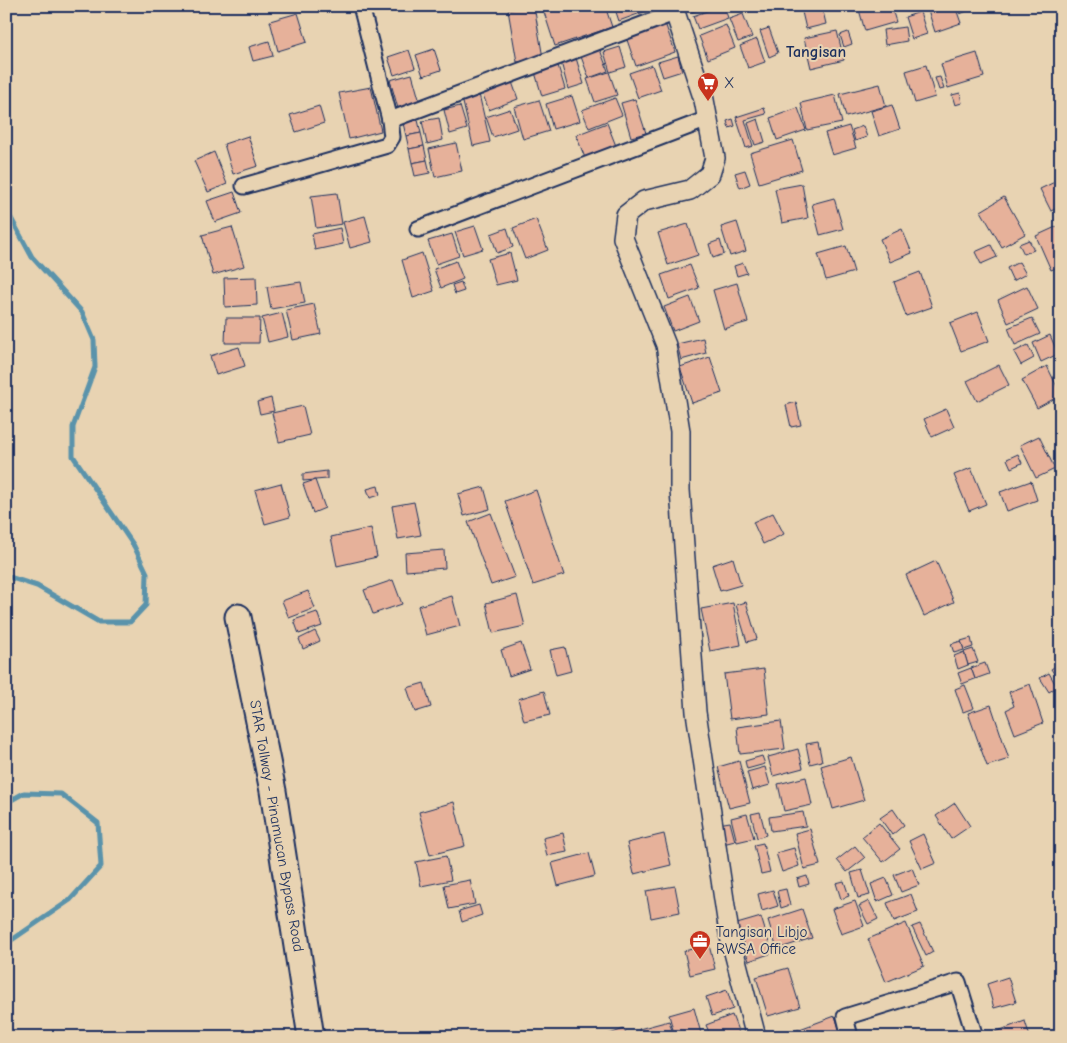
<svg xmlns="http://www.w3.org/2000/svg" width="1067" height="1043" viewBox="0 0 1067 1043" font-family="'Comic Neue',sans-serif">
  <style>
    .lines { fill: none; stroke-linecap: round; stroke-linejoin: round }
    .stream { stroke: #5a93ab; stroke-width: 5 }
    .building { fill: #e6b19a; stroke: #1b2f5e }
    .minor-casing { stroke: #1b2f5e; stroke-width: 19 }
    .tertiary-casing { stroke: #1b2f5e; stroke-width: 22 }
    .primary-casing { stroke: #1b2f5e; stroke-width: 29 }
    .minor { stroke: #e8d3b2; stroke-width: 15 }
    .tertiary { stroke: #e8d3b2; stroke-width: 19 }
    .primary { stroke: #e8d3b2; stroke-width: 25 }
    .labels { text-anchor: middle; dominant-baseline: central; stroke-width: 4; stroke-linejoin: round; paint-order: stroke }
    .poi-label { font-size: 15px; fill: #1b2f5e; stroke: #e8d3b2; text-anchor: start }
    .street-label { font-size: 15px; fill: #1b2f5e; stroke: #e8d3b2 }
    .neighbourhood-label { font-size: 16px; font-weight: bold; fill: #1b2f5e; stroke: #e8d3b2 }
  </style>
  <rect width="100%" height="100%" fill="#e8d3b2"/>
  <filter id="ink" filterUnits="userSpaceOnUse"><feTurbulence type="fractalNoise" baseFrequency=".02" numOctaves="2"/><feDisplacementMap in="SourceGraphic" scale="10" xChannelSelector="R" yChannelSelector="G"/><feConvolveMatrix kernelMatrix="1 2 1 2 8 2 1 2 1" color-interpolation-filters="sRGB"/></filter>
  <g filter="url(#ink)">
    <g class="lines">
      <g class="stream">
        <path d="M6 209 32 257 82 312 94 340 95 367 73 427V456L134 546 147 573 146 605 130 622H99L37 586 6 576"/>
        <path d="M6 803 24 793 61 794 98 823 101 866 70 900 6 944"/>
      </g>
    </g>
    <g class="building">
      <path d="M527 6H534L543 58 517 62 508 10Z"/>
      <path d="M542 6H605L612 27 555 46Z"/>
      <path d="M614 6H653L654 8 619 21Z"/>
      <path d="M690 6H710L692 12Z"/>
      <path d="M721 6H724L728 18 698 29 693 16Z"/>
      <path d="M858 6H891L896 22 865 31Z"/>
      <path d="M938 6H955L961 23 935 32 928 10Z"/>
      <path d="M957 6H965L967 11 960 14Z"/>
      <path d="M822 7 826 24 806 29 802 12Z"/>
      <path d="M920 12 927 34 912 39 905 17Z"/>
      <path d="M298 13 307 42 278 51 270 21Z"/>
      <path d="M743 14 752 37 738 42 729 19Z"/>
      <path d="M665 23 675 52 636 66 626 37Z"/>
      <path d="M726 25 735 48 708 59 699 36Z"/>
      <path d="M905 27 907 41 885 45 883 30Z"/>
      <path d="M769 28 778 53 769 57 760 31Z"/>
      <path d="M837 31 844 60 811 68 804 38Z"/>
      <path d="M848 32 852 44 844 47 840 35Z"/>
      <path d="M757 39 765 62 748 68 740 46Z"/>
      <path d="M269 41 273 56 253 61 249 47Z"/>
      <path d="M599 47 608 71 589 78 580 54Z"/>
      <path d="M620 47 626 67 610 72 604 52Z"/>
      <path d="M434 49 441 70 423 76 416 55Z"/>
      <path d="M409 50 415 68 394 75 388 57Z"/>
      <path d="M977 53 984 77 948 88 941 64Z"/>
      <path d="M678 56 682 71 663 77 658 62Z"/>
      <path d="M576 58 584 84 568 89 561 62Z"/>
      <path d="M557 62 565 89 542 96 534 69Z"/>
      <path d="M652 65 661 90 638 98 629 73Z"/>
      <path d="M926 65 935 97 915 103 906 71Z"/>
      <path d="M609 72 617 95 595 102 587 79Z"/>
      <path d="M412 74 421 106 399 112 390 80Z"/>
      <path d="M940 77 944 89 939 90 935 78Z"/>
      <path d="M511 79 518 99 489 110 481 90Z"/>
      <path d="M880 84 886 106 846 117 840 94Z"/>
      <path d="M371 87 381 131 349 139 339 93Z"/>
      <path d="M960 93 962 103 955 105 952 95Z"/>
      <path d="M479 94 490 142 473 146 462 98Z"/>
      <path d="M835 95 842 123 807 130 801 103Z"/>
      <path d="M572 96 580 121 553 129 546 104Z"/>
      <path d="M615 98 622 115 589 128 582 110Z"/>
      <path d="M635 99 646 133 631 137 621 103Z"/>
      <path d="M539 100 549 131 523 139 514 107Z"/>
      <path d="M892 105 900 129 879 136 871 111Z"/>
      <path d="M319 106 324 123 296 132 290 115Z"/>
      <path d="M460 106 467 129 450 134 444 110Z"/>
      <path d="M764 108 766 114 745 120 753 146 746 148 736 117Z"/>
      <path d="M798 108 806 130 777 140 770 118Z"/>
      <path d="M510 109 517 129 493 137 486 117Z"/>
      <path d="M439 118 443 140 427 144 422 121Z"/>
      <path d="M733 119 735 126 729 128 727 121Z"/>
      <path d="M758 119 765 142 755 145 748 123Z"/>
      <path d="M418 120 421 133 406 136 403 123Z"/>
      <path d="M607 123 618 151 587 163 576 135Z"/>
      <path d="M849 126 856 148 832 155 825 133Z"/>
      <path d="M863 126 867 137 855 141 852 130Z"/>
      <path d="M421 133 424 146 409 149 406 136Z"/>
      <path d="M248 136 258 166 233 174 224 144Z"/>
      <path d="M793 140 802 170 759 183 750 153Z"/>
      <path d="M456 143 462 171 435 177 429 149Z"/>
      <path d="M424 146 427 160 412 163 409 149Z"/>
      <path d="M214 152 227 184 208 192 194 161Z"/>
      <path d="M427 160 430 173 415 176 412 163Z"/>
      <path d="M745 170 750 184 740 188 735 173Z"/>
      <path d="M1061 179V206L1051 211 1040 189Z"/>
      <path d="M802 184 808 218 782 223 775 189Z"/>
      <path d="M234 192 241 213 215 222 207 201Z"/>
      <path d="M337 193 342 224 316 228 311 196Z"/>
      <path d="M1004 197 1025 234 1002 247 981 211Z"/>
      <path d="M834 198 843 229 820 235 812 204Z"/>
      <path d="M365 216 372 242 350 248 343 222Z"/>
      <path d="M536 219 548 250 525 259 513 228Z"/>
      <path d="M737 222 746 251 730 256 721 227Z"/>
      <path d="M688 224 698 255 668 265 658 233Z"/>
      <path d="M1060 225 1061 266 1051 270 1036 236Z"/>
      <path d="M475 226 483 249 463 255 455 232Z"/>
      <path d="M232 227 244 266 213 275 202 235Z"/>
      <path d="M340 228 343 244 315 250 312 234Z"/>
      <path d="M507 228 513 247 497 253 491 234Z"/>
      <path d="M902 229 912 253 890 262 880 239Z"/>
      <path d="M452 234 459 256 436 264 428 241Z"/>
      <path d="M720 240 724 254 713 258 709 244Z"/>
      <path d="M1029 240 1034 250 1024 254 1019 244Z"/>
      <path d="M991 245 997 257 981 264 975 252Z"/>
      <path d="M846 246 854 272 826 280 818 254Z"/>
      <path d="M422 253 434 291 413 298 402 260Z"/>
      <path d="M510 253 517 280 496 285 488 259Z"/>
      <path d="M456 261 463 279 441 288 434 269Z"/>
      <path d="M1019 262 1026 274 1013 281 1007 268Z"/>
      <path d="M743 263 747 273 737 276 734 266Z"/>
      <path d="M690 265 699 288 669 299 661 275Z"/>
      <path d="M920 272 932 307 906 316 894 282Z"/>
      <path d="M256 277 257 305 225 307 224 278Z"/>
      <path d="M301 282 305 303 271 309 267 287Z"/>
      <path d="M461 282 464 291 455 294 452 285Z"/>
      <path d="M737 283 748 322 724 329 713 290Z"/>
      <path d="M1027 286 1038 309 1008 323 998 300Z"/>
      <path d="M690 297 699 321 673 331 664 307Z"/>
      <path d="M314 304 321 334 293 340 286 310Z"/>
      <path d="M978 312 989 341 961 351 950 323Z"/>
      <path d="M282 313 288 337 268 342 262 318Z"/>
      <path d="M226 318H260L259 343H225Z"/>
      <path d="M1032 318 1040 334 1015 345 1008 328Z"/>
      <path d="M1050 335 1058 354 1041 362 1033 343Z"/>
      <path d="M703 338 706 353 681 360 677 344Z"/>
      <path d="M1028 345 1034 358 1021 365 1014 352Z"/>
      <path d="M239 347 245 366 216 375 210 356Z"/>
      <path d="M710 357 722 393 692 403 680 367Z"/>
      <path d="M999 365 1009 385 977 401 967 381Z"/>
      <path d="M1047 366 1061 395 1037 408 1022 380Z"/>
      <path d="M271 398 274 411 260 414 257 402Z"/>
      <path d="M796 402 801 425 791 427 786 405Z"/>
      <path d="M303 406 310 435 279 442 272 413Z"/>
      <path d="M946 409 954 427 932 437 924 419Z"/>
      <path d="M1039 436 1055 469 1036 478 1020 445Z"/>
      <path d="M1018 454 1022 463 1011 468 1007 459Z"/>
      <path d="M971 468 986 504 969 511 954 475Z"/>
      <path d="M327 471V479L303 481V474Z"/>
      <path d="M315 480 325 508 313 513 303 484Z"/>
      <path d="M1031 481 1037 500 1007 511 1000 492Z"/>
      <path d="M281 483 290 517 265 524 255 490Z"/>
      <path d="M378 486 380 495 370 498 367 489Z"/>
      <path d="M484 487 490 509 464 516 458 494Z"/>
      <path d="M536 490 564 575 533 585 505 501Z"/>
      <path d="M414 502 421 535 398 539 392 506Z"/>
      <path d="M491 513 515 577 491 585 468 522Z"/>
      <path d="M773 513 784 534 763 544 753 522Z"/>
      <path d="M371 528 377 557 337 566 331 537Z"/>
      <path d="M444 550 445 568 406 571 405 553Z"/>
      <path d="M733 558 741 585 720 591 712 565Z"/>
      <path d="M936 561 954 602 924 616 906 575Z"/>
      <path d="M393 580 402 604 373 614 364 590Z"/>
      <path d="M308 591 315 608 289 618 282 601Z"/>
      <path d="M517 595 525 626 493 633 486 603Z"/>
      <path d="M452 596 460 626 426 635 418 606Z"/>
      <path d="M746 602 757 639 747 642 736 605Z"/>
      <path d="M733 603 741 645 710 651 701 609Z"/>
      <path d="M317 612 322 626 299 634 294 620Z"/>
      <path d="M315 631 320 641 303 649 299 639Z"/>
      <path d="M971 638 973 647 964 650 961 641Z"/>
      <path d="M961 641 964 650 954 653 951 644Z"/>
      <path d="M521 643 530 669 509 676 501 650Z"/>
      <path d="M565 647 571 671 556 675 550 650Z"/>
      <path d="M973 649 978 662 968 665 964 652Z"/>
      <path d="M964 652 968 665 958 669 954 656Z"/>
      <path d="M985 663 989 674 975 679 971 668Z"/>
      <path d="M1061 663V684L1051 669Z"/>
      <path d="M971 668 975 679 962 684 958 673Z"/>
      <path d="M764 669 769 714 730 719 724 674Z"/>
      <path d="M1049 673 1057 687 1049 692 1040 678Z"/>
      <path d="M424 683 431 707 415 712 407 688Z"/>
      <path d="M1030 684 1043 723 1015 734 1006 710 1014 706 1009 692Z"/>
      <path d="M965 685 974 708 963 712 955 689Z"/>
      <path d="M544 691 550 715 524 721 518 699Z"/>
      <path d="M991 705 1009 759 987 766 968 713Z"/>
      <path d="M781 721 785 749 740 754 737 727Z"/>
      <path d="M818 742 822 761 810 764 806 744Z"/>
      <path d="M798 749 803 768 773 776 768 757Z"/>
      <path d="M762 756 765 764 747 769 745 761Z"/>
      <path d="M851 757 864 800 833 809 821 766Z"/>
      <path d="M739 761 750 803 729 808 718 767Z"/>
      <path d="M765 767 770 785 752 790 747 772Z"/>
      <path d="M806 777 812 805 784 811 778 784Z"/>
      <path d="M454 802 465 846 430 855 419 812Z"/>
      <path d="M955 803 970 826 951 839 936 816Z"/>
      <path d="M893 809 904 825 892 835 880 818Z"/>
      <path d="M760 812 766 835 757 838 751 814Z"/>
      <path d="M803 812 806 826 771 831 769 817Z"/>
      <path d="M747 814 754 838 737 842 731 818Z"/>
      <path d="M730 822 735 841 723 844 718 824Z"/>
      <path d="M879 823 900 849 883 862 862 837Z"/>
      <path d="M810 829 820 865 804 869 795 833Z"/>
      <path d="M563 833 567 852 547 856 543 838Z"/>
      <path d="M664 834 671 865 634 874 627 843Z"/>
      <path d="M923 834 936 863 922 869 909 841Z"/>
      <path d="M763 843 770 872 761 874 754 845Z"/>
      <path d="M855 846 865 858 847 872 837 860Z"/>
      <path d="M794 848 799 866 782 872 776 853Z"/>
      <path d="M589 853 595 876 558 886 552 863Z"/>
      <path d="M446 856 451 880 421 886 416 862Z"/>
      <path d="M912 868 919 885 901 892 894 875Z"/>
      <path d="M862 870 870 895 858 898 851 873Z"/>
      <path d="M807 876 809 884 799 887 797 879Z"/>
      <path d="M886 878 893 895 877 902 871 884Z"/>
      <path d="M470 880 475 904 449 909 444 885Z"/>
      <path d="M844 881 849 896 841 899 836 883Z"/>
      <path d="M675 886 680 912 651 918 646 891Z"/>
      <path d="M786 889 790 905 781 908 777 891Z"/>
      <path d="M773 890 778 906 762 911 758 894Z"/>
      <path d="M911 894 918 912 894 921 887 903Z"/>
      <path d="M855 901 864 926 841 934 832 909Z"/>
      <path d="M869 901 878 919 868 924 859 906Z"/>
      <path d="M479 905 482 915 462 922 459 911Z"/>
      <path d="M802 909 812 938 777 949 768 920Z"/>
      <path d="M761 917 772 953 749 961 737 924Z"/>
      <path d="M906 923 924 966 886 982 868 939Z"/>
      <path d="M920 924 933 952 926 956 912 927Z"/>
      <path d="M709 945 715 969 690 975 684 951Z"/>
      <path d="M788 968 800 1007 768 1016 756 977Z"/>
      <path d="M1008 977 1016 1002 994 1008 987 984Z"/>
      <path d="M727 990 733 1009 712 1016 706 997Z"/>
      <path d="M694 1008 702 1037H675L669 1015Z"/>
      <path d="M732 1015 740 1036 711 1037 706 1025Z"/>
      <path d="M835 1016 842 1037H778Z"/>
      <path d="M669 1021 674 1037H641L639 1029Z"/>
      <path d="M1025 1021 1030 1037H997L995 1032Z"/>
      <path d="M624 1029 627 1037H601Z"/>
    </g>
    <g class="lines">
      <g class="minor-casing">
        <g id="minor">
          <path d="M361 6 390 120 674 13"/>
          <path d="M244 186 387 145 392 137 390 120"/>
          <path d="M418 229 708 119"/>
          <path d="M850 1037 845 1017 958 982 975 1037"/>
        </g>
      </g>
      <g class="tertiary-casing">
        <path id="tertiary" d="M673 6 704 100 715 158 710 174 690 190 644 201 626 215 623 238 666 345 680 431V490L696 712 729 933 756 1037"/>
      </g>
      <g class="primary-casing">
        <path id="primary" d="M238 617 273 791 311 1037"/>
      </g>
      <use href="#minor" class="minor"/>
      <use href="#tertiary" class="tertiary"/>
      <use href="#primary" class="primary"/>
    </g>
  </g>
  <defs>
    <g id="supermarket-pin" transform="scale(1.125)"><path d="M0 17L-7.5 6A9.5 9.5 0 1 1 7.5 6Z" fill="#c8321e" stroke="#e8d3b2"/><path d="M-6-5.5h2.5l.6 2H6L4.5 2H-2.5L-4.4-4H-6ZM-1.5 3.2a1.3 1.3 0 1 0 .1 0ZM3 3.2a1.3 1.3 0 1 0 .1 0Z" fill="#fff"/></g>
    <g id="office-pin" transform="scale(1.125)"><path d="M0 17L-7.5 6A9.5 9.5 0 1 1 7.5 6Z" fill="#c8321e" stroke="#e8d3b2"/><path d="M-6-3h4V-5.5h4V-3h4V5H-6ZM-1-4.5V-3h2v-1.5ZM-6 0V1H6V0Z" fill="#fff"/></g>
  </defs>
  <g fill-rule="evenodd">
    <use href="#supermarket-pin" x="708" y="83"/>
    <use href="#office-pin" x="700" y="941"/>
  </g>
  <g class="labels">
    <g class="poi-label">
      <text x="724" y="83">X</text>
      <text x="716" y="932">Tangisan Libjo<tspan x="716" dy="17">RWSA Office</tspan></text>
    </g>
    <g class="street-label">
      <text transform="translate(277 826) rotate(80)">STAR Tollway - Pinamucan Bypass Road</text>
    </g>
    <g class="neighbourhood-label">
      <text x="816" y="52">Tangisan</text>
    </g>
  </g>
  <rect width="1067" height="1043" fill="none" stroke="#e8d3b2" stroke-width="25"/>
  <rect x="12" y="12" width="1042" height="1018" fill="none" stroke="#1b2f5e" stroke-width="2" filter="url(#ink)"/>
</svg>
